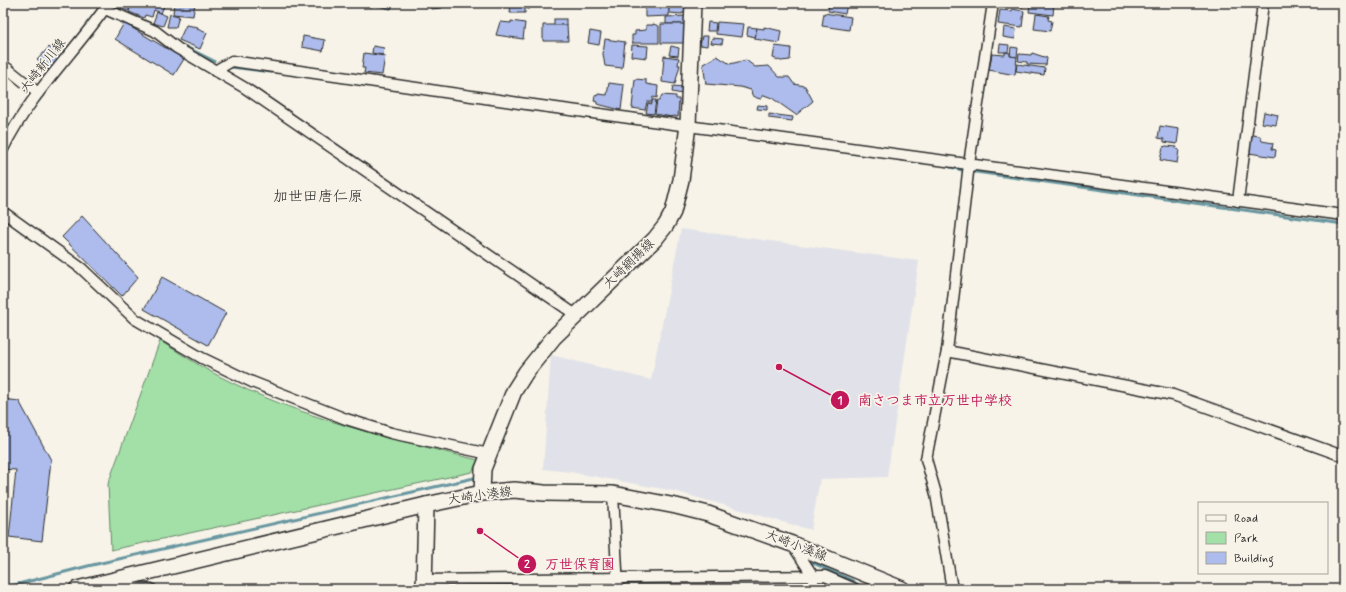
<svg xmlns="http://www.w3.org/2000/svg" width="1346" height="592" viewBox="0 0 1346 592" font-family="Mynerve,'Klee One',sans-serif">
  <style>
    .built { fill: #e1e2e9 }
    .green { fill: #a2e0a7; stroke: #668669 }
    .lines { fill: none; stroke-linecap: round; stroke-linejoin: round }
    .stream { stroke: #6796a0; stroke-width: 3 }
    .building { fill: #adbcec; stroke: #2b2b2b }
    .street-casing { stroke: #2b2b2b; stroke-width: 13 }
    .secondary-casing { stroke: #2b2b2b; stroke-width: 18 }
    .street { stroke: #f7f3e8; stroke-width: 10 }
    .secondary { stroke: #f7f3e8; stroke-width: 15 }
    .labels { text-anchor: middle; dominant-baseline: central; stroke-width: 3.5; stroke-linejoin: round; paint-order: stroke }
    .street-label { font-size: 13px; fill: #2b2b2b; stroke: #f7f3e8 }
    .quarter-label { font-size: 15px; fill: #2b2b2b; stroke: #f7f3e8 }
    .leader { fill: none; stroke: #c2185b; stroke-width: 1.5 }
    .callout-dot { fill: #c2185b; stroke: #f7f3e8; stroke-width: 1.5 }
    .mark-label { font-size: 12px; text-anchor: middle; font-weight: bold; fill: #fff }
    .callout-label { font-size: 14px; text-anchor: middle; font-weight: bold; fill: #c2185b; stroke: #f7f3e8; stroke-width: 3.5; stroke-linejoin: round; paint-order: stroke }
  </style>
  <rect width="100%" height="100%" fill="#f7f3e8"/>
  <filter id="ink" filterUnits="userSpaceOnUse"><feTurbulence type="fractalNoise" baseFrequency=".025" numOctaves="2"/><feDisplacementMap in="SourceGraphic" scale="8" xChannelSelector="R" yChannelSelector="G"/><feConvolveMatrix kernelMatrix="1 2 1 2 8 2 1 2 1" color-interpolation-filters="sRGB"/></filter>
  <g filter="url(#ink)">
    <path class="built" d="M681 229 919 261 887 477 820 479 811 530 674 491 570 472 543 469 551 355 651 380Z"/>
    <path class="green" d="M160 341C179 352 197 365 217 375 299 418 389 438 478 460L472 472 111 550 108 484Z"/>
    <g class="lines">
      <g class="stream">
        <path d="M182 45 214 61"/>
        <path d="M231 67 271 72"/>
        <path d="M943 165 962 170 1343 224"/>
        <path d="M813 563 851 580 863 589"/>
        <path d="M3 588 88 566 474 478"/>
      </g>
    </g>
    <g class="building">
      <path d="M116 3H122L123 5 130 8 128 11 115 6Z"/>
      <path d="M124 3 154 4H165L161 13 154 10 152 17 145 15 144 18 129 12 130 8 123 5Z"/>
      <path d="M174 3H195L193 16 173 14Z"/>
      <path d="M352 3H373L372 7Z"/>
      <path d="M375 3H393L391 9 374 5Z"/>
      <path d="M424 3H442V8L431 9 430 4Z"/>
      <path d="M511 3H529V9L525 8V13H510Z"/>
      <path d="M645 3H669V16L645 17Z"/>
      <path d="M669 3H685L686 13H682V14L669 13Z"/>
      <path d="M829 3 847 4 845 14 828 11Z"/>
      <path d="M1007 3H1024L1023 7 1007 5Z"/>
      <path d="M1030 3H1054L1053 15 1029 12Z"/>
      <path d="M1012 9 1024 11 1022 27 998 24 1000 10 1012 11Z"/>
      <path d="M157 12 167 16 163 26 153 23Z"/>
      <path d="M824 13 851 17 849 30 822 26Z"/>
      <path d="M170 14 179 16 176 27H167Z"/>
      <path d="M1036 14 1049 16 1048 20 1052 21 1050 31 1034 29Z"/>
      <path d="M685 16V24H666V17Z"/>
      <rect x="554" y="19" width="12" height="6"/>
      <path d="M511 21 525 23 523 39 496 35 500 22 511 23Z"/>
      <path d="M708 22 716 23 715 31H707Z"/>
      <path d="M717 22 744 24 742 37 716 34Z"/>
      <path d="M124 23 184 59 174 75 115 39Z"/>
      <path d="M653 24 659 26V43H632V35H635V31L646 30V25H653Z"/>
      <rect x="661" y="24" width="24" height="19"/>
      <path d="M186 25 198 27 197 29 207 33 200 49 179 40Z"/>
      <path d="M543 25H567L568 41H543Z"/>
      <path d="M748 27 757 28 755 37 747 35Z"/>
      <path d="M764 27 781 31 779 43 755 39 757 28 764 29Z"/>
      <path d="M1004 27 1016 29 1015 39 1003 37Z"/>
      <path d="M590 31 601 33 599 45 588 43Z"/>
      <path d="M303 36 325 40 323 51 302 47Z"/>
      <path d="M702 36H708L707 46 700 45Z"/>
      <path d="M712 38 723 39 722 44 711 43Z"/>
      <path d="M605 39 625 42 622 68 605 66 603 54Z"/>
      <path d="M1000 44 1009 45 1008 52H999Z"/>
      <path d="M632 45 648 46 647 58 631 56Z"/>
      <path d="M373 46 384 48 383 55 372 53Z"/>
      <path d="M671 46 679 48 678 56 669 55Z"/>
      <path d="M775 46 791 48 790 60 781 61 773 58Z"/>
      <path d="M49 47 58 54 57 55 60 58 48 70 37 60Z"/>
      <path d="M1011 47 1018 48 1017 57 1010 56Z"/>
      <path d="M1005 52 1010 53V56L1017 57 1015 75 989 70 992 54 1005 55Z"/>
      <path d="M364 53 385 56 382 75 364 73 365 68H362Z"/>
      <path d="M1032 53 1047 58 1046 65 1027 64V62L1018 61 1019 54 1031 55Z"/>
      <path d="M664 56 679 58 678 65H680L675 84 662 82Z"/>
      <path d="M717 56 730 64 746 60 755 67 769 66 779 77H789L794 84 805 86 813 101 796 115 772 98 764 95 761 99 757 98 752 95 751 90 740 87 706 84 703 64Z"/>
      <path d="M1017 64 1045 68 1044 75 1016 71Z"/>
      <path d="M635 79 646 80V84L658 86 657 98 653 97 652 102H647L645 110 632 108Z"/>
      <path d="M609 83 624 85 621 110 597 104V102L594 101 595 95 597 96 598 94 607 95Z"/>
      <path d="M673 86 683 87 682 94 672 92Z"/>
      <path d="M662 95 676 96V99H679L678 117 673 116 672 117 655 114 657 100 659 101Z"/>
      <path d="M652 100H656L654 114 646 113 648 103 652 104Z"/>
      <path d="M758 105 767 106V110L757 109Z"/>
      <path d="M1264 112 1278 115 1276 125 1262 123Z"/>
      <path d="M769 114 793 117 792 121 769 118Z"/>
      <path d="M1160 126 1179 129 1177 144 1164 142V139L1158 138Z"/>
      <path d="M1252 135 1260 136 1262 141 1273 143 1272 149 1276 150 1275 157 1249 153Z"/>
      <path d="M1166 146 1177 147 1176 149 1179 150 1177 163 1160 160 1163 147Z"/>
      <path d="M82 216 138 277 122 296 62 237Z"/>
      <path d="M162 277 226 313 208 345 144 309Z"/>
      <path d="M3 399 19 401 51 460 42 541 9 537 16 470 3 469Z"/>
    </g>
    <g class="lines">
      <g class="street-casing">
        <g id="street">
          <path d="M105 9 155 31 177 48 245 88 576 315"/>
          <path d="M3 65 38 93"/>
          <path d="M215 71 232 61 519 103 1343 215"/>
          <path d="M3 149C29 95 74 53 108 4"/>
          <path d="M1238 201 1263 3"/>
          <path d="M3 212 81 268 135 319 202 358 252 382 346 419 391 433 489 454"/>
          <path d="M947 351 1173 395 1343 456"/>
          <path d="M613 494 618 589"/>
          <path d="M792 544 813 576V589"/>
          <path d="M424 580 825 576 855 589"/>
          <path d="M103 587 151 589"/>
          <path d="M952 589 936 494 926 459 947 351 969 164 993 3"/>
        </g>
      </g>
      <g class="secondary-casing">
        <g id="secondary">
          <path d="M482 493 483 469 514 391 526 372 554 337 655 239 666 225 673 212 681 180 688 125 693 3"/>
          <path d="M77 589 426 505 482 493 514 490 544 493 613 494 676 506 708 514 792 544 902 589"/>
          <path d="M424 589 426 505"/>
        </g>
      </g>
      <use href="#street" class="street"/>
      <use href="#secondary" class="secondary"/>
    </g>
  </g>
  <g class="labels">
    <g class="street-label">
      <text transform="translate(43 66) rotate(-52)">大崎新川線</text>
      <text transform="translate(629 264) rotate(-44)">大崎網揚線</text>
      <text transform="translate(480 496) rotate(-8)">大崎小湊線</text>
      <text transform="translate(796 546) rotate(21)">大崎小湊線</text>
    </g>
    <g class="quarter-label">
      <text x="318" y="197">加世田唐仁原</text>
    </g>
  </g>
  <path class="leader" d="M779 367L840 400M480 531L527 564"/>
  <g class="callout-dot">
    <circle cx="779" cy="367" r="4"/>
    <circle cx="480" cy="531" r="4"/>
    <circle cx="840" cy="400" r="10"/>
    <circle cx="527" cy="564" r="10"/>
  </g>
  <g class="mark-label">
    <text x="840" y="404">1</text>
    <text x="527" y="568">2</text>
  </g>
  <g class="callout-label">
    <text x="935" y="405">南さつま市立万世中学校</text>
    <text x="580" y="569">万世保育園</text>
  </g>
  <rect width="1346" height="592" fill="none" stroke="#f7f3e8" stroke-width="16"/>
  <rect x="8" y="8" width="1330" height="576" fill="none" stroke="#2b2b2b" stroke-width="1.5" filter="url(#ink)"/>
  <rect x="1198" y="502" width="130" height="72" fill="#f7f3e8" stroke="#a5a39c"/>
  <rect x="1206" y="515" width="20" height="6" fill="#f7f3e8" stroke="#a5a39c"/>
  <text x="1234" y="522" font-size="12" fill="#2b2b2b">Road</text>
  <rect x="1206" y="532" width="20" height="12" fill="#a2e0a7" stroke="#a5a39c"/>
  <text x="1234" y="542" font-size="12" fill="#2b2b2b">Park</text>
  <rect x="1206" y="552" width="20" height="12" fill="#adbcec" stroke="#a5a39c"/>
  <text x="1234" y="562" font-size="12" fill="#2b2b2b">Building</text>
</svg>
